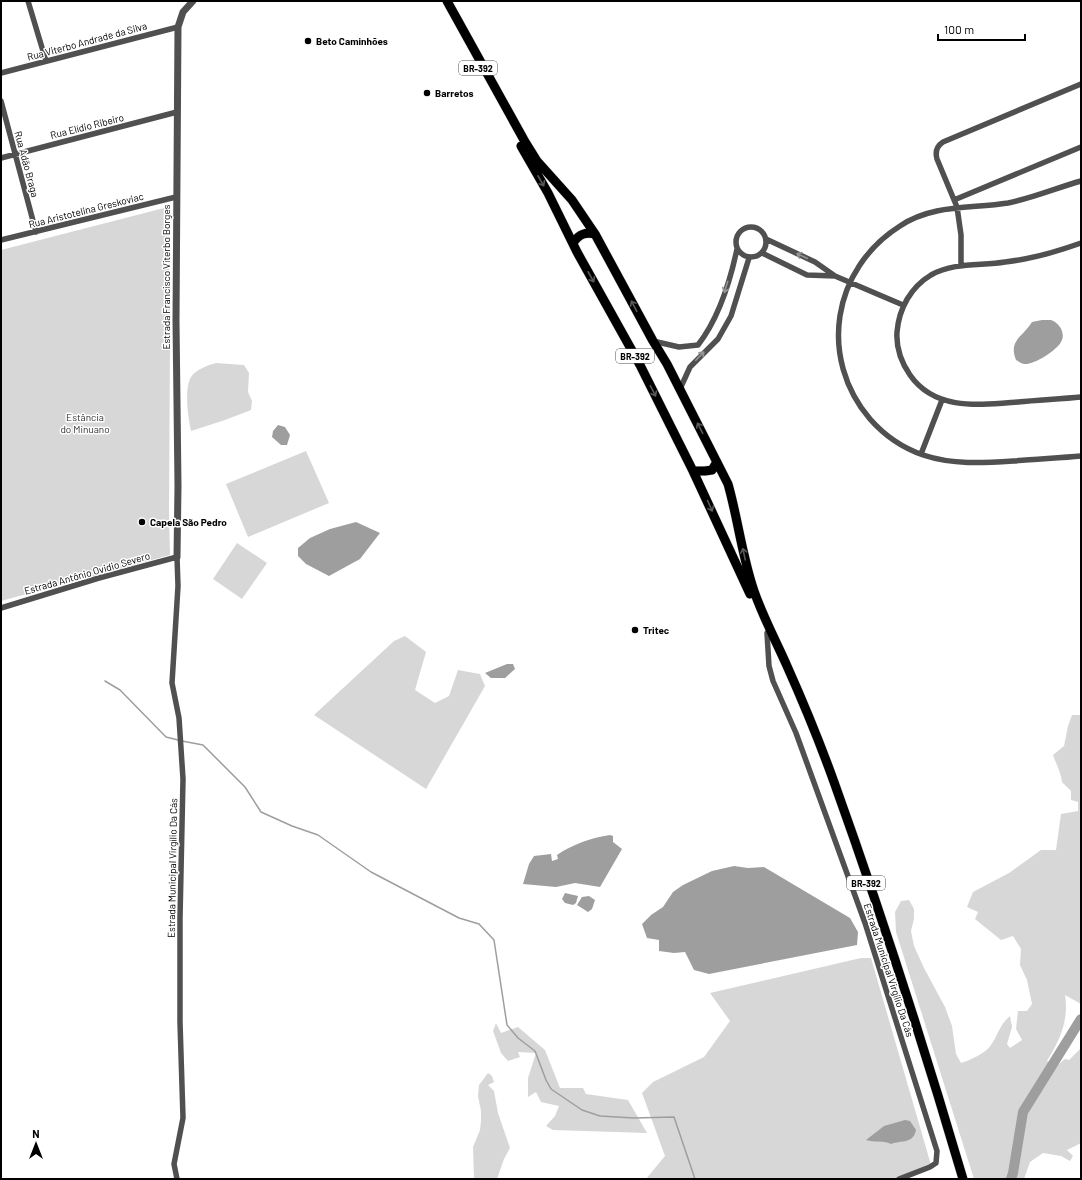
<svg xmlns="http://www.w3.org/2000/svg" width="1082" height="1180" font-family="Barlow,sans-serif">
	<style>
		.green { fill: #d7d7d7 }
		.water { fill: #9e9e9e }
		.lines { fill: none; stroke-linecap: round; stroke-linejoin: round }
		.stream { stroke: #9e9e9e; stroke-width: 1.5 }
		.river { stroke: #9e9e9e; stroke-width: 10 }
		.trunk-casing { stroke: #dbdbdb; stroke-width: 10 }
		.minor { stroke: #505050; stroke-width: 5.5 }
		.tertiary { stroke: #505050; stroke-width: 7 }
		.trunk { stroke: #000; stroke-width: 9 }
		.oneway { stroke: #595959 }
		.oneway2 { stroke: #969696 }
		.poi-dot { fill: #000; stroke: #fff; stroke-width: 1.5 }
		.labels { text-anchor: middle; dominant-baseline: central; stroke-width: 3; stroke-linejoin: round; paint-order: stroke }
		.shield { fill: #fff; stroke: #4c4c4c; stroke-width: 1 }
		.shield-label { font-size: 9px; font-weight: bold; fill: #000 }
		.street-label { font-size: 10px; fill: #000; stroke: #fff }
		.poi-label { font-size: 10px; font-weight: bold; fill: #000; stroke: #fff; text-anchor: start }
		.park-label { font-size: 10px; fill: #2e2e2e; stroke: #fff }
	</style>
	<rect width="100%" height="100%" fill="#fff"/>
	<!-- green -->
	<path class="green" d="M 168,207 L 170,314 L 165,326 L 170,334 L 169,516 L 170,555 L 1,601 L 1,250 Z
		M 216,363 L 244,365 L 249,373 L 248,392 L 252,401 L 251,410 L 225,420 L 191,431 C 188,417 184,389 191,377 C 195,370 208,365 216,363 Z
		M 306,451 L 329,503 L 248,537 L 226,484 Z
		M 237,543 L 267,563 L 242,599 L 213,579 Z
		M 405,636 L 426,652 L 415,690 L 435,703 L 449,696 L 458,670 L 480,674 L 485,686 L 426,789 L 314,715 L 394,641 Z
		M 1072,715 L 1081,715 L 1081,1004 L 1065,995 C 1069,1020 1060,1040 1047,1061 L 1058,1065 L 1065,1059 L 1069,1060 L 1081,1048 L 1080,1084 L 1081,1109 L 1080,1111 L 1081,1113 L 1081,1143 L 1067,1150 L 1073,1156 L 1070,1161 L 1061,1156 L 1043,1153 L 1030,1162 L 1024,1179 L 974,1179 L 896,932 L 895,912 L 901,901 L 909,900 L 914,909 L 914,919 L 911,931 L 914,946 L 924,968 L 945,1007 L 952,1026 L 956,1054 L 961,1063 C 970,1060 985,1054 991,1045 C 998,1035 1000,1024 1010,1016 L 1012,1027 L 1007,1044 L 1010,1048 L 1022,1040 L 1016,1029 L 1018,1011 L 1027,1011 L 1032,1004 L 1027,980 L 1020,965 L 1021,949 L 1013,936 L 1001,940 L 975,919 L 978,912 L 967,907 L 973,892 L 1009,873 L 1041,850 L 1056,850 L 1061,814 L 1078,811 L 1078,802 L 1071,800 L 1071,791 L 1062,782 C 1061,772 1056,764 1053,755 L 1064,746 L 1068,726 Z
		M 861,958 L 871,958 L 931,1165 L 893,1179 L 646,1179 L 665,1156 L 642,1093 L 653,1082 L 704,1057 L 730,1021 L 710,993 Z
		M 496,1023 L 501,1033 L 518,1027 L 545,1050 L 560,1088 L 583,1088 L 586,1094 L 628,1100 L 647,1133 L 553,1130 L 546,1126 L 555,1116 L 559,1106 L 541,1102 L 536,1092 L 528,1097 L 528,1078 L 536,1053 L 518,1052 L 520,1057 L 508,1061 L 501,1053 L 493,1031 Z
		M 488,1073 L 492,1076 L 494,1082 L 488,1085 L 494,1091 L 498,1113 L 510,1148 L 504,1159 L 497,1179 L 474,1179 L 473,1147 L 480,1130 L 481,1121 L 481,1111 L 478,1096 L 479,1085 Z"/>
	<!-- water -->
	<path class="water" d="M 1042,320 C 1045,320 1048,320 1051,320 C 1060,323 1066,334 1061,342 C 1056,351 1034,365 1024,364 C 1022,364 1018,361 1016,360 C 1008,340 1023,337 1032,322 Z
		M 278,425 L 285,427 L 290,435 L 287,445 L 281,445 L 272,437 L 273,431 Z
		M 356,522 L 380,533 L 360,559 L 329,576 L 306,564 L 298,556 L 298,548 L 310,538 L 330,529 Z
		M 507,664 L 513,664 L 515,669 L 505,678 L 491,678 L 485,673 Z
		M 610,835 L 613,836 L 613,842 L 622,849 L 600,887 L 575,883 L 556,887 L 523,884 L 529,864 L 534,856 L 551,854 L 552,861 L 558,859 L 557,855 C 573,844 591,838 610,835 Z
		M 734,866 L 748,868 L 764,867 L 850,918 L 858,932 L 857,945 L 709,974 L 694,970 L 685,952 L 674,953 L 659,951 L 659,940 L 647,938 L 642,924 L 651,915 L 663,907 L 673,892 L 683,885 L 712,871 Z
		M 565,893 L 578,896 L 576,903 L 573,905 L 565,903 L 562,899 Z
		M 589,896 L 595,900 L 592,909 L 588,912 L 577,905 L 582,897 Z
		M 905,1120 L 910,1121 L 916,1130 C 913,1144 902,1140 891,1144 C 883,1140 874,1143 866,1140 L 884,1126 Z"/>
	<g class="lines">
		<!-- stream -->
		<path class="stream" d="M 105,681 L 120,690 L 166,737 L 178,740
			M 182,741 L 203,745 L 245,787 L 261,812 L 292,826 L 318,835 L 371,872 L 459,918 L 479,924 L 494,940 L 507,1025 L 518,1038 L 535,1051 L 546,1080 L 551,1089 L 582,1110 L 600,1116 L 634,1118 L 674,1117 L 695,1179"/>
		<!-- river -->
		<path class="river" d="M 1011,1179 L 1013,1173 L 1023,1112 L 1081,1019"/>
		<defs>
			<path id="trunk" d="M 447,1 L 524,140 L 537,161 L 572,200 L 595,234 L 653,341 L 667,364 L 728,484 C 738,519 742,556 754,591 C 763,617 776,641 787,666 C 804,704 820,743 834,782 C 881,913 924,1046 963,1179
				M 521,146 L 548,193 L 577,252 L 640,365 L 693,471 L 750,594
				M 573,243 C 579,234 585,232 595,234
				M 693,471 L 705,471 L 712,470 L 717,462"/>
		</defs>
		<!-- trunk casing -->
		<use href="#trunk" class="trunk-casing"/>
		<!-- minor -->
		<path class="minor" d="M 28,1 L 46,61
			M 1,73 L 178,27
			M 1,101 L 36,232
			M 1,158 L 177,112
			M 1081,181 C 1056,188 1033,198 1008,203 C 971,209 933,204 900,226 C 832,269 818,358 870,419 C 884,435 903,448 923,455 C 953,465 983,463 1014,461 C 1036,459 1059,458 1081,456
			M 954,200 L 1081,147
			M736 242a15 15 0 1 1 30 0a15 15 0 1 1-30 0Z
			M 766,239 L 815,262 L 835,276 L 903,305
			M 1,240 L 176,197
			M 1081,243 C 1056,252 1031,259 1005,262 C 981,266 954,262 931,275 C 911,287 899,308 897,332 C 896,347 901,362 910,375 C 935,411 979,405 1018,402 C 1039,400 1060,399 1081,397
			M 762,253 L 807,275 L 835,276
			M 961,266 L 961,235 L 957,207 L 937,159 C 935,152 937,146 943,142 L 1081,84
			M 653,341 L 679,347 L 698,345 C 719,318 730,282 737,249
			M 680,389 L 690,367 L 718,339 L 731,316 L 749,258
			M 921,454 L 942,400
			M 1,608 L 99,578 L 177,557 L 178,586 L 172,683 L 179,718 L 183,779 L 180,918 L 180,1022 L 183,1118 L 174,1164 L 177,1179
			M 767,633 L 769,666 L 773,681 L 796,733 L 865,923 L 937,1151 L 936,1163 L 930,1167 L 899,1179"/>
		<!-- tertiary -->
		<path class="tertiary" d="M 177,557 L 178,486 L 176,321 L 178,27 L 183,12 L 193,1"/>
		<!-- trunk -->
		<use href="#trunk" class="trunk"/>
	</g>
	<!-- one-way arrows -->
	<defs><path id="oneway-shaft" d="M-6 0H5M1.5-3L5.5 0L1.5 3" fill="none" stroke-width="1.6" stroke-linecap="round" stroke-linejoin="round"/></defs>
	<g class="oneway">
		<use href="#oneway-shaft" transform="translate(541 181) rotate(60)"/>
		<use href="#oneway-shaft" transform="translate(591 277) rotate(61)"/>
		<use href="#oneway-shaft" transform="translate(634 306) rotate(-118)"/>
		<use href="#oneway-shaft" transform="translate(653 391) rotate(63)"/>
		<use href="#oneway-shaft" transform="translate(700 428) rotate(-117)"/>
		<use href="#oneway-shaft" transform="translate(710 506) rotate(66)"/>
		<use href="#oneway-shaft" transform="translate(744 554) rotate(-102)"/>
	</g>
	<g class="oneway2">
		<use href="#oneway-shaft" transform="translate(802 256) rotate(-155)"/>
		<use href="#oneway-shaft" transform="translate(726 287) rotate(107)"/>
		<use href="#oneway-shaft" transform="translate(700 356) rotate(-46)"/>
	</g>
	<!-- markers -->
	<g class="poi-dot">
		<circle cx="308" cy="41" r="4"/>
		<circle cx="427" cy="93" r="4"/>
		<circle cx="142" cy="522" r="4"/>
		<circle cx="635" cy="630" r="4"/>
	</g>
	<g class="labels">
		<!-- shield labels -->
		<g class="shield">
			<rect x="459" y="61" width="38" height="14" rx="3"/>
			<rect x="616" y="349" width="38" height="14" rx="3"/>
			<rect x="847" y="876" width="38" height="14" rx="3"/>
		</g>
		<g class="shield-label">
			<text x="478" y="68">BR-392</text>
			<text x="635" y="356">BR-392</text>
			<text x="866" y="883">BR-392</text>
		</g>
		<!-- street labels -->
		<g class="street-label">
			<text transform="translate(87 41) rotate(-15)">Rua Viterbo Andrade da Silva</text>
			<text transform="translate(87 126) rotate(-14)">Rua Elídio Ribeiro</text>
			<text transform="translate(27 164) rotate(75)">Rua Adão Braga</text>
			<text transform="translate(86 210) rotate(-14)">Rua Aristotelina Greskoviac</text>
			<text transform="translate(166 277) rotate(-90)">Estrada Francisco Viterbo Borges</text>
			<text transform="translate(87 573) rotate(-16)">Estrada Antônio Ovidio Severo</text>
			<text transform="translate(172 868) rotate(-89)">Estrada Municipal Virgílio Da Cás</text>
			<text transform="translate(889 970) rotate(72)">Estrada Municipal Virgílio Da Cás</text>
		</g>
		<!-- poi labels -->
		<g class="poi-label">
			<text x="316" y="41">Beto Caminhões</text>
			<text x="435" y="93">Barretos</text>
			<text x="150" y="522">Capela São Pedro</text>
			<text x="643" y="630">Tritec</text>
		</g>
		<!-- park labels -->
		<g class="park-label">
			<text x="85" y="417">Estância<tspan x="85" dy="12">do Minuano</tspan></text>
		</g>
	</g>
	<!-- border -->
	<rect width="1082" height="1180" fill="none" stroke="#000000" stroke-width="4"/>
	<!-- north arrow -->
	<g transform="translate(36 1144)" stroke="#ffffff" stroke-width="3" paint-order="stroke">
	<path d="M0-3L7 15L0 10L-7 15Z" fill="#000000"/>
	<text y="-6" font-size="11" font-weight="bold" text-anchor="middle" fill="#000000">N</text>
	</g>
	<!-- scale -->
	<path d="M938 34v6h87v-6" fill="none" stroke="#000000" stroke-width="2"/>
	<text x="944" y="34" font-size="12" fill="#000000" stroke="#ffffff" stroke-width="3" paint-order="stroke">100 m</text>
</svg>
